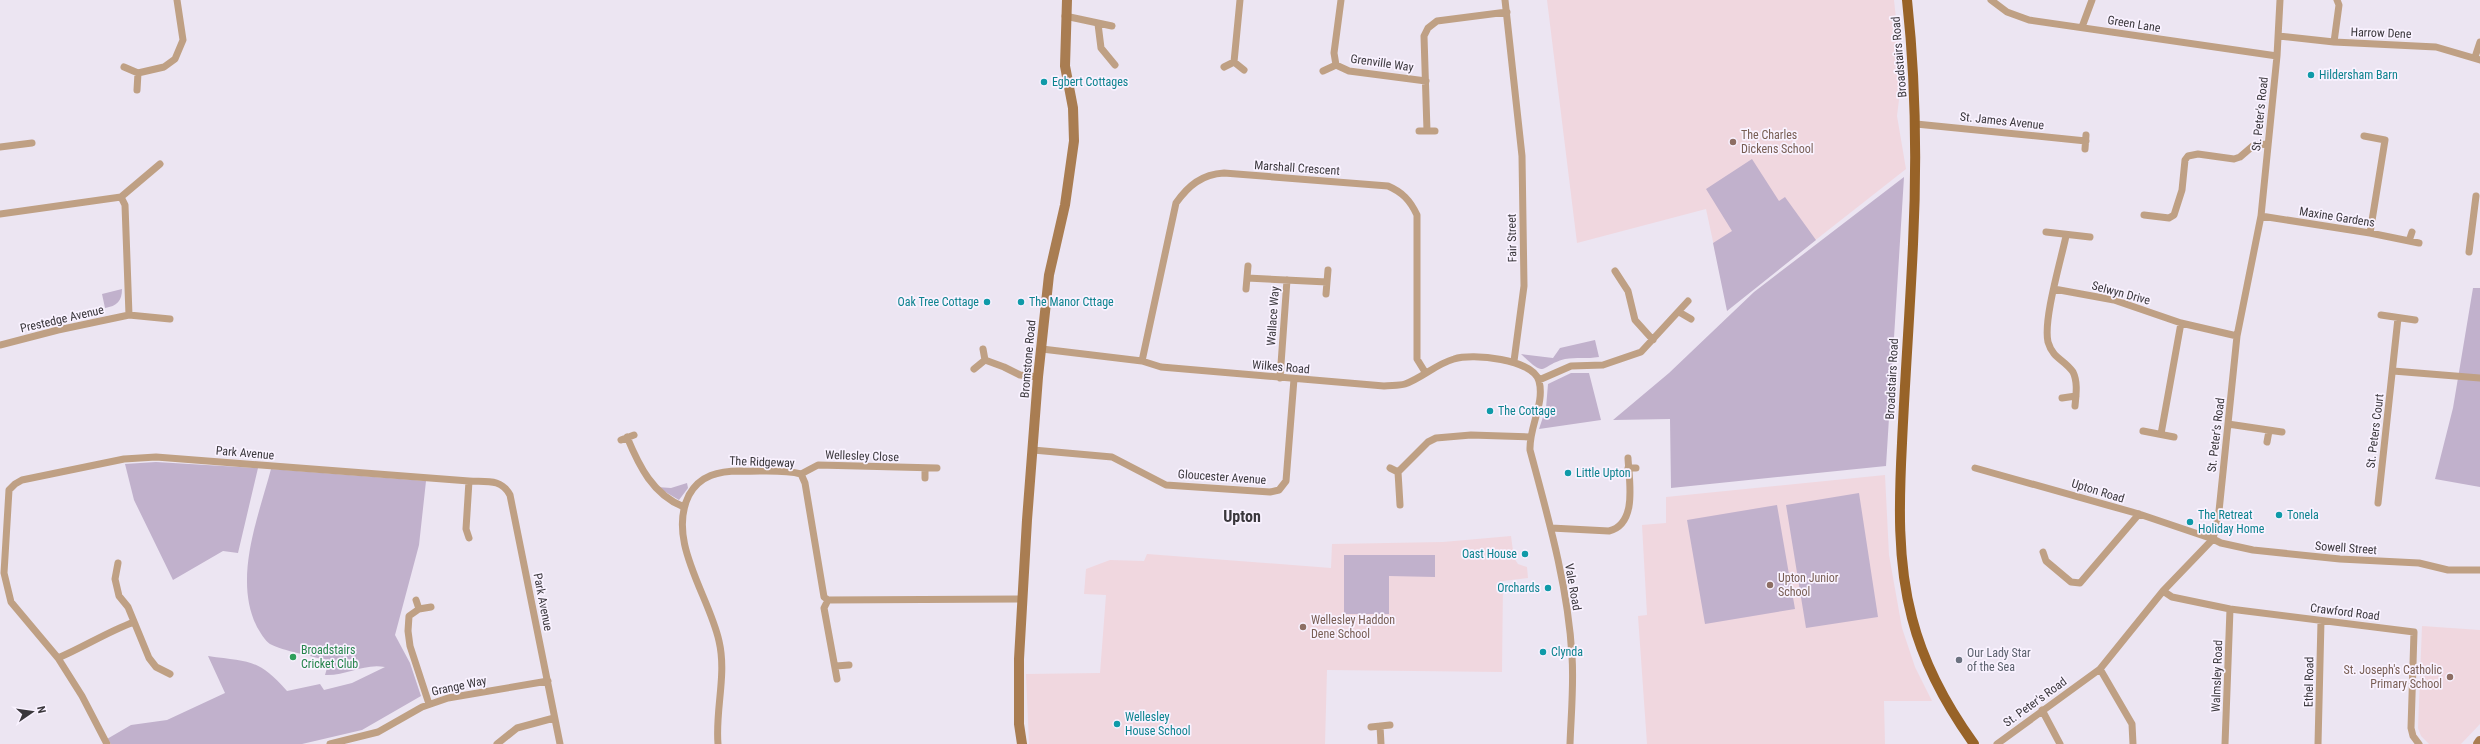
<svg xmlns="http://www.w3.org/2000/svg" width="2480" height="744" font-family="'Roboto Condensed',sans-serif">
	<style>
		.education { fill: #f0d7df }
		.green { fill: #c1b1cc }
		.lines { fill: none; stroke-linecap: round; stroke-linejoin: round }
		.street { stroke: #bfa084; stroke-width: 7 }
		.secondary { stroke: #a97d52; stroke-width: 10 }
		.primary { stroke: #986328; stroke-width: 10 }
		.culture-dot { fill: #0f9aa8; stroke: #f9f2ff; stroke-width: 1.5 }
		.education-dot { fill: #8d6e63; stroke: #f9f2ff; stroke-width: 1.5 }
		.leisure-dot { fill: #2e9e5b; stroke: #f9f2ff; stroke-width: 1.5 }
		.worship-dot { fill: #6b7280; stroke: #f9f2ff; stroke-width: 1.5 }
		.labels { text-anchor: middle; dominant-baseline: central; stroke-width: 3.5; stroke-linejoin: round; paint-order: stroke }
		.street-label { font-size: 12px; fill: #3a373c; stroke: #f9f2ff }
		.culture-label { font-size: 12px; fill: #0d838f; stroke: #f9f2ff; text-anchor: start }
		.education-label { font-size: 12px; fill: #785e54; stroke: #f9f2ff; text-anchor: start }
		.leisure-label { font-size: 12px; fill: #27864d; stroke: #f9f2ff; text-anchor: start }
		.worship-label { font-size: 12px; fill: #5b616d; stroke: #f9f2ff; text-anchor: start }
		.district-label { font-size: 16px; font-weight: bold; fill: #3a373c; stroke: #f9f2ff }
	</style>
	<rect width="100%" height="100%" fill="#ece5f2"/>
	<!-- education -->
	<path class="education" d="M 1547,0 L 1894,0 L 1902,75 L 1897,116 L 1906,169 L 1752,290 L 1720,274 L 1706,209 L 1577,243 Z
		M 1885,475 L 1889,555 L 1902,628 L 1915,667 L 1932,701 L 1884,701 L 1885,744 L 1647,744 L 1638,616 L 1647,615 L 1642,525 L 1666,523 L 1666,497 Z
		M 1511,536 L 1514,558 L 1518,564 L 1527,567 L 1528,578 L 1503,581 L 1502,672 L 1327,670 L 1325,744 L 1029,744 L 1026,674 L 1100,673 L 1106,595 L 1084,594 L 1086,569 L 1110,560 L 1144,561 L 1147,554 L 1331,568 L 1332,544 L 1443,542 Z
		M 2422,626 L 2480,630 L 2480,724 L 2461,744 L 2429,744 L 2421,736 L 2418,728 Z"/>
	<!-- green -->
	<path class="green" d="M 1752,159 L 1779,201 L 1785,197 L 1816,240 L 1727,311 L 1713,243 L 1732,231 L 1706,189 Z
		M 1904,177 L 1886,466 L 1671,488 L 1670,419 L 1613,420 L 1669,373 L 1754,292 Z
		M 2473,288 L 2480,288 L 2480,487 L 2435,479 L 2453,408 Z
		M 122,289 C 122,301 117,306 105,308 L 102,294 Z
		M 1595,340 L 1599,357 C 1587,359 1576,357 1565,359 C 1538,366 1548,380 1521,354 L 1553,358 L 1560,348 Z
		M 1571,373 L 1589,373 L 1601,420 L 1539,429 L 1546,408 L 1548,384 Z
		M 156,462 L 258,468 L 238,553 L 223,551 L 173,580 L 134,500 L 125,464 Z
		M 271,469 L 426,481 L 419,545 L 395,635 L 410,663 L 421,696 L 362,730 L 302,744 L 111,744 L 107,739 L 131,725 L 167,720 L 225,693 L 208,656 C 249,662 258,658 287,691 L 320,684 L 324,690 L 352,683 L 385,667 C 364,663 346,676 325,675 L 329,661 C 313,656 283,651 270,644 C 265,641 260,632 257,627 C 233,579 258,518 271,469 Z
		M 687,483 L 688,488 L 679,500 L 657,487 L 671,488 Z
		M 1859,493 L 1878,617 L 1806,628 L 1786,505 Z
		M 1777,505 L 1795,609 L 1705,624 L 1687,520 Z
		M 1344,555 L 1435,555 L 1435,577 L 1389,576 L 1389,614 L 1344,614 Z"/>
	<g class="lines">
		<!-- street -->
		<path class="street" d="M 1341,0 L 1334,53 L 1336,65 L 1349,71 L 1426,81
			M 1505,0 L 1522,156 L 1524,286 L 1514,361
			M 1991,0 L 2007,12 L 2029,20 L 2277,56
			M 1065,16 L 1112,26
			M 1098,24 L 1101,48 L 1115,65
			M 2082,27 L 2092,0
			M 2279,36 L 2334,42 L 2436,47 L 2480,60
			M 2334,42 L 2339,5 L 2337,0
			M 2475,57 L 2480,42
			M 1234,62 L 1240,0
			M 124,67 L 138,73 L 164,67 L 175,59 L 183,40 L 177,0
			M 1224,67 L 1234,62 L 1244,70
			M 1323,71 L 1336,65
			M 137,90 L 138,73
			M 1916,124 L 2086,141
			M 1419,131 L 1435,131
			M 1427,131 L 1424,36 L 1428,28 L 1437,21 L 1507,12
			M 2364,136 L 2385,140 L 2370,233
			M 0,147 L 32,143
			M 2085,149 L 2086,135
			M 121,197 L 160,164
			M 0,214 L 121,197 L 125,205 L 129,315 L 58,330 L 0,345
			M 2144,215 L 2169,218 L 2174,215 L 2182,190 L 2185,160 L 2188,156 L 2198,154 L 2234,159 L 2240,157 L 2254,145 L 2268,144
			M 2261,216 L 2370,233 L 2419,243
			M 2046,232 L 2090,237
			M 2066,236 C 2061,260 2043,320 2048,342 C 2053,359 2064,359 2073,372 C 2078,382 2076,395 2075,406
			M 2409,241 L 2412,232
			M 2469,252 L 2476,196
			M 1615,271 L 1628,291 L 1635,320 L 1653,340
			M 1247,278 L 1327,282
			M 1246,289 L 1248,266
			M 2054,289 L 2114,300 L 2181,323 L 2237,336
			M 1326,294 L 1328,270
			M 1679,312 L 1691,319
			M 129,315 L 170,319
			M 2381,315 L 2415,320
			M 1042,349 L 1142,361 L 1161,367 L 1384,386 C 1390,385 1399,386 1405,384 C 1422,378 1436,364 1454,359 C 1472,353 1533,359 1539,381 C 1545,403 1529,427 1530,450 C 1548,517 1568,586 1572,656 C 1574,685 1571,715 1570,744
			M 985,360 L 1004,367 L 1020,375 L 1038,377
			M 1142,361 L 1176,203 C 1188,186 1202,174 1224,173 L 1388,186 C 1402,192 1410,200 1417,215 L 1417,359 L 1425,372
			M 974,369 L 985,360 L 983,349
			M 2393,371 L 2480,378
			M 1280,378 L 1287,280
			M 1539,380 L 1571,366 L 1603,365 L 1641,352 L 1688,301
			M 2062,398 L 2076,396
			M 2228,424 L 2282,432
			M 2143,431 L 2174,437
			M 2161,434 L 2181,323
			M 627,437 C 639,466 653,495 684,507
			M 621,440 L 634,435
			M 2267,442 L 2269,431
			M 1033,450 L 1112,457 L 1166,485 L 1270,492 L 1279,490 L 1286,481 L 1294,379
			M 1390,468 L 1398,472
			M 1628,468 L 1636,468
			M 1975,468 L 2139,514 L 2213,539 L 2221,543 L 2253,550 L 2340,559 L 2419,563 L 2448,570 L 2480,570
			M 801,474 L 818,465 L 937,468
			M 925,478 L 925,468
			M 469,481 L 466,529 L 469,538
			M 2378,503 L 2398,318
			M 1400,505 L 1398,472 L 1428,442 L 1436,438 L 1471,435 L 1530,437
			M 1551,528 L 1609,531 C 1638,524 1629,480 1628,458
			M 2043,552 L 2046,561 L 2071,582 L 2080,583 L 2139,514
			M 118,563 L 115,579 L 119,596 L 128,607 L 149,658 L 156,667 L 170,674
			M 2163,591 L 2172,597 L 2230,609 L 2414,632 L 2411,728 L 2413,736 L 2419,744
			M 416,600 L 419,609
			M 828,600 L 824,608 L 837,679
			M 58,658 C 84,647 107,632 134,622
			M 836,666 L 849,665
			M 2100,669 L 2132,724 L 2133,744
			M 429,704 L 410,646 L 408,631 L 409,616 L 419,609 L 431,607
			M 2042,710 L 2060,744
			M 1380,726 L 1381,744
			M 1371,727 L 1390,725
			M 107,744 L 82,696 L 58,658 L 11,602 L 4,573 L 9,490 L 15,484 L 22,480 L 124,459 L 156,457 L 469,481 C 486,482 501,478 510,495 L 560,744
			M 330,744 L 378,732 L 422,707 L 448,698 L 548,681
			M 497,744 L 517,728 L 554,718
			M 718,744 C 715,710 727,675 719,641 C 709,595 666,541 689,495 C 700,475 719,471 740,471 C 759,472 782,469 801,474 L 805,483 L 824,597 L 828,600 L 1022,599
			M 1997,744 L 2100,669 L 2163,591 L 2213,539 L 2219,511 L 2237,336 L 2261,216 L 2277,56 L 2280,0
			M 2225,744 L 2230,609
			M 2318,744 L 2321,621"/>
		<!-- secondary -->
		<path class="secondary" d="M 1022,744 L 1019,724 L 1019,659 L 1027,520 L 1038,377 L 1049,275 L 1065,205 L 1074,141 L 1073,108 L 1065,66 L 1067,0
			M 2478,744 L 2480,741"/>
		<!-- primary -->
		<path class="primary" d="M 1907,0 C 1916,82 1917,162 1913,244 C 1910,311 1905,377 1902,443 C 1899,501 1897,561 1912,618 C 1924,665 1946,705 1974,744"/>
	</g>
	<!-- markers -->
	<g class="culture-dot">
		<circle cx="2311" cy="75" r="4"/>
		<circle cx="1044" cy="82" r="4"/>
		<circle cx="987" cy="302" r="4"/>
		<circle cx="1021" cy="302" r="4"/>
		<circle cx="1490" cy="411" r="4"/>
		<circle cx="1568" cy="473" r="4"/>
		<circle cx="2279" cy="515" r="4"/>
		<circle cx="2190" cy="522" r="4"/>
		<circle cx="1525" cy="554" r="4"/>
		<circle cx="1548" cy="588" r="4"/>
		<circle cx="1543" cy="652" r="4"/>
		<circle cx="1117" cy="724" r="4"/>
	</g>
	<g class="education-dot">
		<circle cx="1733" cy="142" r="4"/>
		<circle cx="1770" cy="585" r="4"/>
		<circle cx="1303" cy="627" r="4"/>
		<circle cx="2450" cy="677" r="4"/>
	</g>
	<circle class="leisure-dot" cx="293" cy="657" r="4"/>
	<circle class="worship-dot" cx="1959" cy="660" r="4"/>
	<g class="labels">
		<!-- street labels -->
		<g class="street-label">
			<text transform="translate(2134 24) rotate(9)">Green Lane</text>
			<text transform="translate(2381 33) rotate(2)">Harrow Dene</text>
			<text transform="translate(1899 57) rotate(-95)">Broadstairs Road</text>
			<text transform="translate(1382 63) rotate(8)">Grenville Way</text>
			<text transform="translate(2260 114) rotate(-84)">St. Peter's Road</text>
			<text transform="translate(2002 121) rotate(6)">St. James Avenue</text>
			<text transform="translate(1297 168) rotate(4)">Marshall Crescent</text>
			<text transform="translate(2337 217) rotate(9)">Maxine Gardens</text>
			<text transform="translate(1512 238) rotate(-91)">Fair Street</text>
			<text transform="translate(2121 293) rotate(15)">Selwyn Drive</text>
			<text transform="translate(1273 316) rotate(-86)">Wallace Way</text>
			<text transform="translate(62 319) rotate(-13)">Prestedge Avenue</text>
			<text transform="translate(1028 359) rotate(-85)">Bromstone Road</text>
			<text transform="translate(1281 367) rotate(5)">Wilkes Road</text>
			<text transform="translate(1892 379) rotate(-87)">Broadstairs Road</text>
			<text transform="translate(2375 431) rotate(-83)">St. Peters Court</text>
			<text transform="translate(2216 435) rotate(-83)">St. Peter's Road</text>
			<text transform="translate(245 453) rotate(5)">Park Avenue</text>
			<text transform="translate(862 456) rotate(2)">Wellesley Close</text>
			<text transform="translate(762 462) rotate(2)">The Ridgeway</text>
			<text transform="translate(1222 477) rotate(4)">Gloucester Avenue</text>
			<text transform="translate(2098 491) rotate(17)">Upton Road</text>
			<text transform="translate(2346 548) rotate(4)">Sowell Street</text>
			<text transform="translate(1573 587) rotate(80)">Vale Road</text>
			<text transform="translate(543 602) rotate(79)">Park Avenue</text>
			<text transform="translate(2345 612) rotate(7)">Crawford Road</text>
			<text transform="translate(2217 676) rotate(-88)">Walmsley Road</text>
			<text transform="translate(2309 682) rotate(-89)">Ethel Road</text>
			<text transform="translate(459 686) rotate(-12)">Grange Way</text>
			<text transform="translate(2035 702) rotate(-36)">St. Peter's Road</text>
		</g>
		<!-- culture labels -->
		<g class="culture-label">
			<text x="2319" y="75">Hildersham Barn</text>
			<text x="1052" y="82">Egbert Cottages</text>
			<text x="979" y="302" text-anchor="end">Oak Tree Cottage</text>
			<text x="1029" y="302">The Manor Cttage</text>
			<text x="1498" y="411">The Cottage</text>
			<text x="1576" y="473">Little Upton</text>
			<text x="2198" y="515">The Retreat<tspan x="2198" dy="14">Holiday Home</tspan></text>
			<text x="2287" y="515">Tonela</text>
			<text x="1517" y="554" text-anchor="end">Oast House</text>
			<text x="1540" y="588" text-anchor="end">Orchards</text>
			<text x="1551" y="652">Clynda</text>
			<text x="1125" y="717">Wellesley<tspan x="1125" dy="14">House School</tspan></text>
		</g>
		<!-- education labels -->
		<g class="education-label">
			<text x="1741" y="135">The Charles<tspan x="1741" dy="14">Dickens School</tspan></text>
			<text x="1778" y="578">Upton Junior<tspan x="1778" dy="14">School</tspan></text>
			<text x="1311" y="620">Wellesley Haddon<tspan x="1311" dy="14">Dene School</tspan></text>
			<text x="2442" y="670" text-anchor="end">St. Joseph's Catholic<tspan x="2442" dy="14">Primary School</tspan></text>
		</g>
		<!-- leisure labels -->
		<g class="leisure-label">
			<text x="301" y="650">Broadstairs<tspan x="301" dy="14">Cricket Club</tspan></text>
		</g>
		<!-- worship labels -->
		<g class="worship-label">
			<text x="1967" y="653">Our Lady Star<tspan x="1967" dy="14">of the Sea</tspan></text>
		</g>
		<!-- district labels -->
		<g class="district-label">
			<text x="1242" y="516">Upton</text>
		</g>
	</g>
	<!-- north arrow -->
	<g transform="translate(32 712) rotate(77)" stroke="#f9f2ff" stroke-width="3" paint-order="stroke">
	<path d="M0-3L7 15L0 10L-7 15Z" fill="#3a373c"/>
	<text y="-6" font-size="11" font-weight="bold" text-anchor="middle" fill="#3a373c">N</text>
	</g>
</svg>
